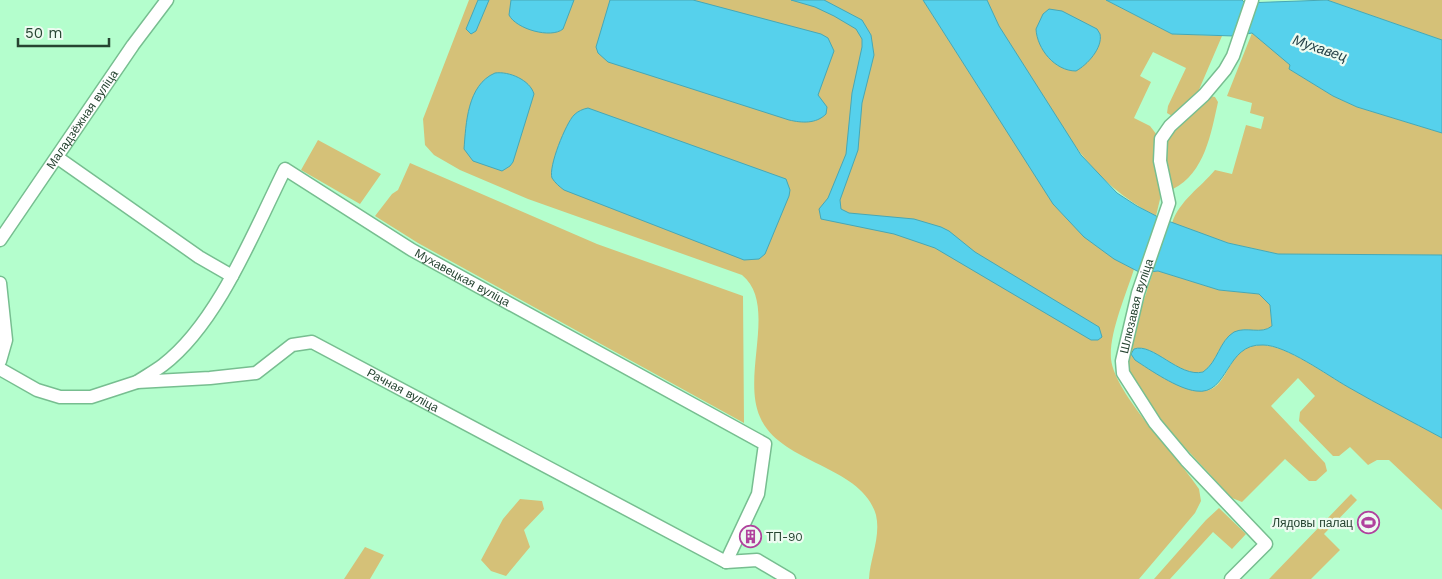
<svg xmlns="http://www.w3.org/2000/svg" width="1442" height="579" font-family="'Work Sans',sans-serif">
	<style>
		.green { fill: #d5c178 }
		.water { fill: #56d1ec; stroke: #48a7b4 }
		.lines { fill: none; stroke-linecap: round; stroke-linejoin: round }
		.minor-casing { stroke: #77be90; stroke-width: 15 }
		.minor { stroke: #fff; stroke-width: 12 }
		.labels { text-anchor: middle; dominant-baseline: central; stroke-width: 4.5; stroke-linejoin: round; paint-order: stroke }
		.street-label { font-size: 12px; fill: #264431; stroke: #edfbf1 }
		.poi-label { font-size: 12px; fill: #264431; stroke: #edfbf1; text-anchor: end }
		.water-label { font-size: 14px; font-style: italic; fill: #254047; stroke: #edfbf1 }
	</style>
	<rect width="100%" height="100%" fill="#b4fecd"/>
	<!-- green -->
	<path class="green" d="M 469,0 L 923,0 L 1054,204 C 1077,232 1102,253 1134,269 C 1126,295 1109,333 1111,359 C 1115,395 1178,456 1199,489 L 1201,501 L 1195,513 L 1139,579 L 869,579 C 870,558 881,537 876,515 C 862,465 780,464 760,417 C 741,375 778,304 742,275 L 528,199 L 460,170 L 434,155 L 425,145 L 423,119 Z
		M 987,0 L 1106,0 L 1172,34 L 1222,36 L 1198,92 L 1172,116 L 1167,113 L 1168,106 L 1186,68 L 1153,52 L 1140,76 L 1151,82 L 1134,118 L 1150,126 L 1157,135 L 1154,162 L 1161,195 L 1156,216 C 1090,182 1066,133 1028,73 C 1013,50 996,26 987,0 Z
		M 1327,0 L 1442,0 L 1442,40 Z
		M 1252,33 L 1291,65 L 1289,69 L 1333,96 L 1357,107 L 1442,133 L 1442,255 L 1278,254 L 1228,243 L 1172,223 C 1180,200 1200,188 1215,170 L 1232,174 L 1246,125 L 1261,129 L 1264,117 L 1250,113 L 1252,103 L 1227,96 Z
		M 1210,96 L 1215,97 L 1218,102 C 1211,133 1205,173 1173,189 L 1164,163 L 1166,138 Z
		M 318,140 L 381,174 L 360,204 L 301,170 Z
		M 410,163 L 597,244 L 743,296 L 744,423 L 418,243 L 375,216 L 392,194 L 398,190 Z
		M 1158,271 L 1219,290 L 1259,294 L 1270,305 L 1272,326 C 1261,335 1247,326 1235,332 C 1219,340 1218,362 1203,372 C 1179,378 1153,342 1134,349 L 1131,354 L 1135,360 C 1150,370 1185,393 1204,391 C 1231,389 1226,343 1263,345 C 1287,346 1327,375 1348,387 C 1379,405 1411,421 1442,438 L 1442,510 L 1389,460 L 1377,460 L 1368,465 L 1350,447 L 1339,456 L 1333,456 L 1299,421 L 1300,412 L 1315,396 L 1298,378 L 1271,406 L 1325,463 L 1327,471 L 1316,481 L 1309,481 L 1285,459 L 1242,502 L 1232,498 L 1163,424 L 1129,373 L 1128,349 L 1153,272 Z
		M 1351,494 L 1357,500 L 1324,534 L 1340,550 L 1311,579 L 1269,579 Z
		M 520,499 L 542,501 L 544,509 L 524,530 L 530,547 L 506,576 L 491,571 L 481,560 L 503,519 Z
		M 1219,508 L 1246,534 L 1232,549 L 1213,532 L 1170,579 L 1154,579 L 1206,520 Z
		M 365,547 L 384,555 L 370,579 L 344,579 Z"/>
	<!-- water -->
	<path class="water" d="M 478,0 L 489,0 L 476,31 L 471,34 L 466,29 Z
		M 511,0 L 574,0 L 563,29 C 551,39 516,29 509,15 Z
		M 610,0 L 693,0 L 821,34 L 828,38 L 834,51 L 818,95 L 827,107 L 826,114 C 816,124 802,123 789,120 L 608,62 L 598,53 L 596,47 Z
		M 791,0 L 824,0 L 862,20 L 871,35 L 874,55 L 862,103 L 858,150 L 840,200 L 841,209 L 849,213 L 914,219 L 941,227 L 949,231 L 975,252 L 1099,327 L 1102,337 L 1098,340 L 1091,340 L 935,248 L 894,234 L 821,219 L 819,209 L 828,198 L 846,154 L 852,93 L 862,47 L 862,39 L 856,29 L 834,16 L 815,7 Z
		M 923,0 L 987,0 L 999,26 L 1081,155 L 1117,193 L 1137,206 L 1160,218 L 1228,243 L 1278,254 L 1442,255 L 1442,438 C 1411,421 1379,405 1348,387 C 1327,375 1286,345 1263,345 C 1225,343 1229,396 1196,391 C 1178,389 1150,370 1135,360 L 1131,354 L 1134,349 C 1153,342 1179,378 1203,372 C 1218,362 1219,341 1234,332 C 1247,326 1261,335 1272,326 L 1270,305 L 1259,294 L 1219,290 L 1158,271 L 1141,273 L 1114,259 L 1084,237 L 1053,204 Z
		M 1106,0 L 1242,0 L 1245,3 L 1327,0 L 1442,40 L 1442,133 L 1357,107 L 1333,96 L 1289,69 L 1290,65 L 1252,33 L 1234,36 L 1172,34 Z
		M 1049,9 L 1062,11 L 1097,29 L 1100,34 C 1103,48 1087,65 1076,71 C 1055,71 1037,49 1036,29 L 1043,14 Z
		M 495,73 C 509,71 530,80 534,94 L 513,162 L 510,166 L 502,171 L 473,161 L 464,149 C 466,124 467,85 495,73 Z
		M 588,108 L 786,179 L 790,190 L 789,196 L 765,254 L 759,259 L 744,260 L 564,190 C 560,187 555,183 552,178 C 548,167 566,123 574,115 C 578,111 583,109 588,108 Z"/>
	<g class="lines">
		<defs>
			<g id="minor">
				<path d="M 58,158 L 199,257 L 232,276"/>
				<path id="s1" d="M 0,240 L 133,45 L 167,0"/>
				<path d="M 0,283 L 6,340 L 0,361"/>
				<path id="s2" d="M 0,369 L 37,390 L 60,397 L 91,397 L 137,382 L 210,378 L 256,373 L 292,345 L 312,342 L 726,562 L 757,560 L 789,579"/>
				<path id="s3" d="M 137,382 C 146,376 155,371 163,365 C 218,323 254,231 285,169 L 412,250 L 765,444 L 758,494 L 726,562"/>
				<path id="s4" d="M 1231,579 L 1266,544 L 1186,460 L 1155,423 L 1123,373 L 1122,361 L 1138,293 L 1169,203 L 1160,161 L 1161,139 L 1170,126 L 1204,95 L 1225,70 L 1233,56 L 1252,0"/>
			</g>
		</defs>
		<!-- minor casing -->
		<use href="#minor" class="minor-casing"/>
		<!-- minor -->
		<use href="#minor" class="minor"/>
	</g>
	<!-- icons -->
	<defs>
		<symbol id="stadium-ring" viewBox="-11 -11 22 22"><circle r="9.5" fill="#edfbf1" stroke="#b0419d" stroke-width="1.5"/><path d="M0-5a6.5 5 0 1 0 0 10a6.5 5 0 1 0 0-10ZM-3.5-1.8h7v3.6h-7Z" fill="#b0419d"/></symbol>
		<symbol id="building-ring" viewBox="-11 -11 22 22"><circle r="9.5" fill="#edfbf1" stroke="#b0419d" stroke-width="1.5"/><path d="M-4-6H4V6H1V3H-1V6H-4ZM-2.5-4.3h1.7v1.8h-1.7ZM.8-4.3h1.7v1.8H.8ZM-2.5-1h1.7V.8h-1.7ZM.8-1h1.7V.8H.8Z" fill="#b0419d"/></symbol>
	</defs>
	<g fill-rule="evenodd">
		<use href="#stadium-ring" x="1356" y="510" width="25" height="25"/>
		<use href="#building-ring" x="738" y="524" width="25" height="25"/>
	</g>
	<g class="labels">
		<!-- street labels -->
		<g class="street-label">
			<text stroke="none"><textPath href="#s1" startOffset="146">Маладзёжная вуліца</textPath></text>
			<text stroke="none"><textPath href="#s3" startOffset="472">Мухавецкая вуліца</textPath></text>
			<text stroke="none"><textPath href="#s4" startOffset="342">Шлюзавая вуліца</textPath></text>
			<text stroke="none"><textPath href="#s2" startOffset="434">Рачная вуліца</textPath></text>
		</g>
		<!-- poi labels -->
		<g class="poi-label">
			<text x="1353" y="523">Лядовы палац</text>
			<text x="766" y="537" text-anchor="start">ТП-90</text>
		</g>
		<!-- water labels -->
		<g class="water-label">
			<text transform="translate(1320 48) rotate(19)">Мухавец</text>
		</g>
	</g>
	<!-- scale -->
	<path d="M18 38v8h91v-8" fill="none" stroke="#264431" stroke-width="2.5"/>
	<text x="25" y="38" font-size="15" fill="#264431" stroke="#edfbf1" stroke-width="4" paint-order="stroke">50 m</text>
</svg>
